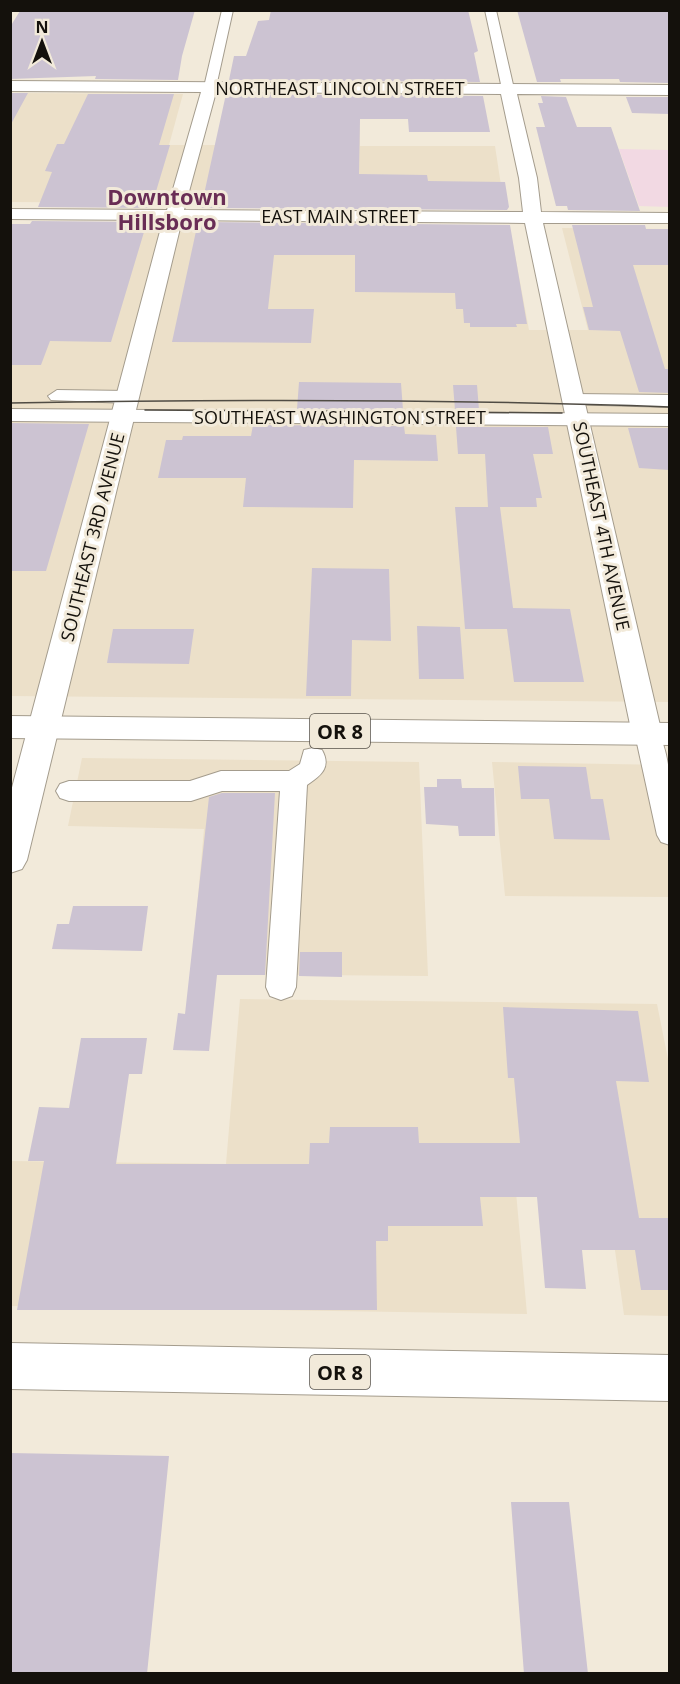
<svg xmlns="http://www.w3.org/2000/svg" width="680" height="1684" font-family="'Open Sans',sans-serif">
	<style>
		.built { fill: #ece0c9 }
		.medical { fill: #f2d9e3 }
		.building { fill: #ccc3d2 }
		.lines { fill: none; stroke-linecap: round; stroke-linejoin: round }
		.street-casing { stroke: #a49c8d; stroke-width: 2 }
		.secondary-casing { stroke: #a49c8d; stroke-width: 2 }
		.highway-casing { stroke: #a49c8d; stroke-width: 2 }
		.street { fill: #fff; fill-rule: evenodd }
		.secondary { fill: #fff; fill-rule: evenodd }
		.highway { fill: #fff; fill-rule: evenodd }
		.tram { stroke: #504c44; stroke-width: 1.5 }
		.labels { text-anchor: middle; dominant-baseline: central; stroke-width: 6; stroke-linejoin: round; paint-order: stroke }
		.far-street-label { font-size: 18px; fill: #14110c; stroke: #f2eada }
		.shield { fill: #f2eada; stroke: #57524a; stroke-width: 1.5 }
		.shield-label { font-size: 20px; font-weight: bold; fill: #14110c }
		.far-district-label { font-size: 22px; font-weight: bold; fill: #692d55; stroke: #f2eada }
	</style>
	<rect width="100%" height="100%" fill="#f2eada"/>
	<!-- built -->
	<path class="built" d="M 11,93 L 183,94 L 169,145 L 215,145 L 360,95 L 360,146 L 495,146 L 504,205 L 11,202 Z
		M 11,225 L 510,228 L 529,330 L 588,330 L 562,228 L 669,229 L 669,702 L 11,696 Z
		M 82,758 L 419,762 L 428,976 L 191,974 L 204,829 L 68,826 Z
		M 492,762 L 669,765 L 669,897 L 505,896 Z
		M 240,999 L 657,1004 L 670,1069 L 669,1316 L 624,1315 L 607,1193 L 516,1192 L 527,1314 L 11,1306 L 11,1161 L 226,1164 Z"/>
	<!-- medical -->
	<path class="medical" d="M 619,149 L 669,150 L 669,207 L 639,206 Z"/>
	<!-- building -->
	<path class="building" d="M 195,10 L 182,56 L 178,80 L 95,79 L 96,76 L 10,79 L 10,27 L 20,11 Z
		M 271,10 L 468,10 L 478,51 L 474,53 L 480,82 L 229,80 L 234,56 L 246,56 L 258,21 L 269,20 Z
		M 517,10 L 669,10 L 669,83 L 620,82 L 619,79 L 560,79 L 561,82 L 537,82 Z
		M 10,93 L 28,93 L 10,126 Z
		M 88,94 L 174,94 L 159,145 L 170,145 L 151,208 L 38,207 L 52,172 L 45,171 L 57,144 L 64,144 Z
		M 226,94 L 483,96 L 490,132 L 409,132 L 408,119 L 360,119 L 359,174 L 427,175 L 428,181 L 505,182 L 509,207 L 507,210 L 201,208 Z
		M 541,96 L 566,97 L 577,127 L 611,127 L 640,211 L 568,210 L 567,206 L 556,206 L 536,127 L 545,127 L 538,103 L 543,103 Z
		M 626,97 L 669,97 L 669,114 L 632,113 Z
		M 32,221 L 147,222 L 111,342 L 50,341 L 41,365 L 10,365 L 10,224 L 30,224 Z
		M 198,222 L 510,225 L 527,324 L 516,324 L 517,327 L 470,327 L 470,323 L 464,323 L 463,309 L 456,309 L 455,293 L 355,292 L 355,255 L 274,255 L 268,309 L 314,309 L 311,343 L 172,342 Z
		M 572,225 L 645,225 L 646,229 L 669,229 L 669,265 L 633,265 L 665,369 L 669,369 L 669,393 L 639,392 L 620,331 L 589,330 L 583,307 L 593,307 Z
		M 299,382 L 401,383 L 403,410 L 297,409 Z
		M 453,385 L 477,385 L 479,410 L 455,410 Z
		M 10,423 L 89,424 L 46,571 L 10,571 Z
		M 253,425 L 404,426 L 405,434 L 436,435 L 438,461 L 354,460 L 353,508 L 243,507 L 246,478 L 158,478 L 166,440 L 182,440 L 183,436 L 251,436 Z
		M 456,427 L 548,427 L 553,454 L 533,454 L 542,498 L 536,498 L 537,507 L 500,507 L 513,608 L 570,609 L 584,682 L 514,682 L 507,629 L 465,629 L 455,507 L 488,507 L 485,454 L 458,454 Z
		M 628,428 L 669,428 L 669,470 L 639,468 Z
		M 312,568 L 389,569 L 391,641 L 352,640 L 351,696 L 306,696 Z
		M 417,626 L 460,627 L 464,679 L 419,679 Z
		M 113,629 L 194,629 L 189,664 L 107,663 Z
		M 518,766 L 586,767 L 591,799 L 603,799 L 610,840 L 554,839 L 549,799 L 521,799 Z
		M 437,779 L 461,779 L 462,788 L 494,788 L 495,836 L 459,836 L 458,826 L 426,824 L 424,787 L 437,787 Z
		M 222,793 L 275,793 L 265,975 L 217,975 L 209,1051 L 173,1050 L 178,1013 L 185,1014 L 209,797 Z
		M 73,906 L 148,906 L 142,951 L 52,949 L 57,924 L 69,924 Z
		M 300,952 L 342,952 L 342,977 L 299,976 Z
		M 503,1007 L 638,1011 L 649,1082 L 616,1081 L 639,1218 L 669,1218 L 669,1290 L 641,1290 L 635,1250 L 582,1250 L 586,1289 L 545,1288 L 537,1197 L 480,1197 L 483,1226 L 388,1226 L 388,1241 L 376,1241 L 377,1310 L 17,1310 L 44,1161 L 28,1161 L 39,1107 L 69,1108 L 81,1038 L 147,1038 L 142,1074 L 129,1074 L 116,1164 L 309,1164 L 310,1143 L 329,1143 L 330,1127 L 418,1127 L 419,1143 L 520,1143 L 514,1078 L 508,1078 Z
		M 10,1453 L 169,1456 L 147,1674 L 10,1674 Z
		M 511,1502 L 569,1502 L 588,1674 L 524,1674 Z"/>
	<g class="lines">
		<defs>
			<path id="street" d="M 222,10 L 233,10 L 216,87 L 210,91 L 204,87 Z
				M 485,10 L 496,10 L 514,89 L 512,92 L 504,92 L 502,89 Z
				M 57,390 L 128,391 L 137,397 L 128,403 L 51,400 L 48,396 Z
				M 574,394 L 670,395 L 670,407 L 567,404 L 565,400 Z
				M 10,409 L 670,414 L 670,426 L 10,421 Z
				M 647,725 L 656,728 C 675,761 670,808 670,845 L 661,842 L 657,835 L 635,734 L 638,728 Z
				M 313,748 L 322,750 C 332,768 320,776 307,785 L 296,987 L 292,996 L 281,1000 L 270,996 L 266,987 L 280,791 L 222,791 L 191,801 L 69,801 L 60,798 L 56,791 L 60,784 L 69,781 L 190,781 L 221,771 L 289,771 L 300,764 L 304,750 Z"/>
			<path id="secondary" d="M 10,81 L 670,85 L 670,95 L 517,94 L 537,178 L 541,212 L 670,213 L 670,223 L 543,223 L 662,734 L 658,742 L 647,745 L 636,742 L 632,734 L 525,223 L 182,220 L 27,860 L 22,869 L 10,873 L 10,795 L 163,220 L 10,219 L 10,209 L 167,210 L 201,92 L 10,91 ZM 216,92 L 501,94 L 519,178 L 523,212 L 184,210 Z"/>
			<path id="highway" d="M 10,716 L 670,723 L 670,745 L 10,738 Z
				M 10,1343 L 670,1355 L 670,1401 L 10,1389 Z"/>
		</defs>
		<!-- street casing -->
		<use href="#street" class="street-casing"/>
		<!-- secondary casing -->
		<use href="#secondary" class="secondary-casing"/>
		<!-- highway casing -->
		<use href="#highway" class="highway-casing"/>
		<!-- street -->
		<use href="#street" class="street"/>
		<!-- secondary -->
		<use href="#secondary" class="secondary"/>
		<!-- highway -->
		<use href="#highway" class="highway"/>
		<!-- tram -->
		<path class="tram" d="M 10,403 C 230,399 450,399 670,407
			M 145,410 L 562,413"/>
	</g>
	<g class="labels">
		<!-- far-street labels -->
		<g class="far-street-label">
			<text x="340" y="88">NORTHEAST LINCOLN STREET</text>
			<text x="340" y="216">EAST MAIN STREET</text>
			<text x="340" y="417">SOUTHEAST WASHINGTON STREET</text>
			<text transform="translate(602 526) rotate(78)">SOUTHEAST 4TH AVENUE</text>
			<text transform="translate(92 537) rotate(-76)">SOUTHEAST 3RD AVENUE</text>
		</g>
		<!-- shield labels -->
		<g class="shield">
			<rect x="310" y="714" width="60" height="34" rx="4.5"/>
			<rect x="310" y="1355" width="60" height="34" rx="4.5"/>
		</g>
		<g class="shield-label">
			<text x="340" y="731">OR 8</text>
			<text x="340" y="1372">OR 8</text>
		</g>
		<!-- far-district labels -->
		<g class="far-district-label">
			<text x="167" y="196">Downtown<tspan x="167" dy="25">Hillsboro</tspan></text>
		</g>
	</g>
	<!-- border -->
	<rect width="680" height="1684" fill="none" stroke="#14110c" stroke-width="24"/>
	<!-- north arrow -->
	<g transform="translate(42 42)" stroke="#f2eada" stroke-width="4.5" paint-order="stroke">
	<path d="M0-4.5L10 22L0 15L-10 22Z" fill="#14110c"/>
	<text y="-9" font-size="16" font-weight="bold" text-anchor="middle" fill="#14110c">N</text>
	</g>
</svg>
